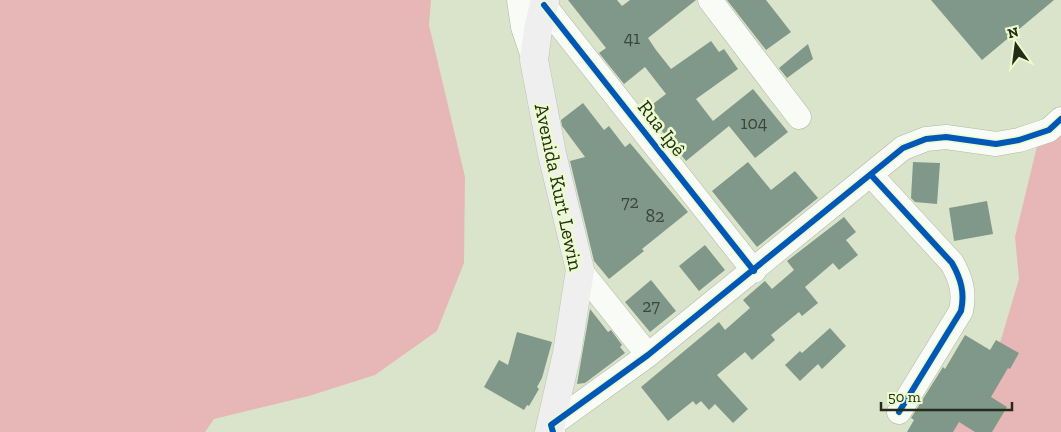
<svg xmlns="http://www.w3.org/2000/svg" width="1061" height="432" font-family="'Zilla Slab',serif">
	<style>
		.forest { fill: #e7b7b8 }
		.building { fill: #7f988a }
		.lines { fill: none; stroke-linecap: round; stroke-linejoin: round }
		.minor-casing { stroke: #b0b7a3; stroke-width: 25 }
		.major-casing { stroke: #bec3b5; stroke-width: 29 }
		.minor { stroke: #f9fbf7; stroke-width: 24 }
		.major { stroke: #efefef; stroke-width: 28 }
		.cycleway-casing { stroke: #eafccc; stroke-width: 9 }
		.cycleway { stroke: #0057b8; stroke-width: 6 }
		.labels { text-anchor: middle; dominant-baseline: central; stroke-width: 5; stroke-linejoin: round; paint-order: stroke }
		.number-label { font-size: 18px; fill: #3b4634 }
		.street-label { font-size: 20px; fill: #242b18; stroke: #eafccc }
	</style>
	<rect width="100%" height="100%" fill="#dae4ca"/>
	<!-- forest -->
	<path class="forest" d="M 0,0 L 431,0 L 429,25 L 465,177 L 464,263 L 437,331 L 375,375 L 309,396 L 214,419 L 205,432 L 0,432 Z
		M 1061,106 L 1061,432 L 951,432 L 997,353 L 1019,279 L 1015,237 L 1040,134 Z"/>
	<!-- building -->
	<path class="building" d="M 568,0 L 617,0 L 622,6 L 630,0 L 696,0 L 648,38 L 656,50 L 671,69 L 711,41 L 719,52 L 724,49 L 738,69 L 696,99 L 713,121 L 753,89 L 788,132 L 755,158 L 729,126 L 686,161 L 645,110 L 666,94 L 645,67 L 624,84 L 599,53 L 606,48 Z
		M 727,0 L 766,0 L 791,32 L 766,50 Z
		M 931,0 L 1054,0 L 982,60 Z
		M 808,44 L 813,59 L 787,78 L 779,68 Z
		M 583,103 L 604,130 L 609,126 L 625,147 L 630,143 L 688,212 L 642,249 L 644,251 L 609,279 L 594,261 L 570,161 L 585,157 L 562,126 L 561,120 Z
		M 748,162 L 771,190 L 795,171 L 818,198 L 757,247 L 712,191 Z
		M 913,162 L 940,163 L 937,204 L 915,202 L 911,198 Z
		M 987,201 L 993,234 L 954,241 L 949,208 Z
		M 844,217 L 856,232 L 846,240 L 858,255 L 839,270 L 833,263 L 805,287 L 818,303 L 802,316 L 799,312 L 771,335 L 775,340 L 752,360 L 745,352 L 717,375 L 748,409 L 733,423 L 715,404 L 709,410 L 701,401 L 696,405 L 693,401 L 668,421 L 641,387 L 719,322 L 725,330 L 750,308 L 743,300 L 765,281 L 772,289 L 794,270 L 787,261 Z
		M 705,245 L 725,270 L 699,291 L 679,266 Z
		M 651,280 L 676,311 L 650,332 L 625,302 Z
		M 590,309 L 608,332 L 611,330 L 622,345 L 620,347 L 625,353 L 585,383 L 577,384 Z
		M 830,328 L 846,346 L 822,369 L 818,364 L 800,381 L 785,365 L 800,351 L 802,353 Z
		M 517,332 L 552,342 L 542,378 L 537,387 L 539,389 L 529,406 L 527,405 L 524,410 L 484,387 L 499,360 L 508,365 Z
		M 965,335 L 990,350 L 996,340 L 1019,353 L 1010,369 L 1008,368 L 991,397 L 1007,407 L 992,432 L 975,432 L 959,422 L 953,432 L 907,432 L 914,420 L 911,418 L 943,367 L 945,369 Z"/>
	<g class="lines">
		<defs>
			<path id="minor" d="M 519,0 L 523,27 L 534,60
				M 710,0 L 799,117
				M 544,5 L 754,271
				M 871,175 L 952,263 C 961,279 965,293 961,311 L 899,412
				M 580,270 L 648,355
				M 553,432 L 551,425 L 648,355 L 903,148 L 926,139 L 946,137 L 996,144 L 1019,140 L 1049,130 L 1061,119"/>
			<path id="major" d="M 545,0 L 538,30 L 534,60 L 552,154 L 580,270 L 567,353 L 549,432"/>
		</defs>
		<!-- minor casing -->
		<use href="#minor" class="minor-casing"/>
		<!-- major casing -->
		<use href="#major" class="major-casing"/>
		<!-- minor -->
		<use href="#minor" class="minor"/>
		<!-- major -->
		<use href="#major" class="major"/>
		<defs>
			<path id="cycleway" d="M 544,5 L 754,271
				M 871,175 L 952,263 C 961,279 965,293 961,311 L 899,412
				M 553,432 L 551,425 L 648,355 L 903,148 L 926,139 L 946,137 L 996,144 L 1019,140 L 1049,130 L 1061,119"/>
		</defs>
		<!-- cycleway casing -->
		<use href="#cycleway" class="cycleway-casing"/>
		<!-- cycleway -->
		<use href="#cycleway" class="cycleway"/>
	</g>
	<g class="labels">
		<!-- number labels -->
		<g class="number-label">
			<text x="632" y="38">41</text>
			<text x="754" y="123">104</text>
			<text x="630" y="202">72</text>
			<text x="655" y="216">82</text>
			<text x="651" y="306">27</text>
		</g>
		<!-- street labels -->
		<g class="street-label">
			<text transform="translate(662 128) rotate(52)">Rua Ipê</text>
			<text transform="translate(559 187) rotate(78)">Avenida Kurt Lewin</text>
		</g>
	</g>
	<!-- north arrow -->
	<g transform="translate(1016 45) rotate(346)" stroke="#eafccc" stroke-width="4" paint-order="stroke">
	<path d="M0-4L9 19L0 12L-9 19Z" fill="#242b18"/>
	<text y="-8" font-size="14" font-weight="bold" text-anchor="middle" fill="#242b18">N</text>
	</g>
	<!-- scale -->
	<path d="M881 402v8h131v-8" fill="none" stroke="#242b18" stroke-width="2.5"/>
	<text x="888" y="402" font-size="15" fill="#242b18" stroke="#eafccc" stroke-width="4" paint-order="stroke">50 m</text>
</svg>
